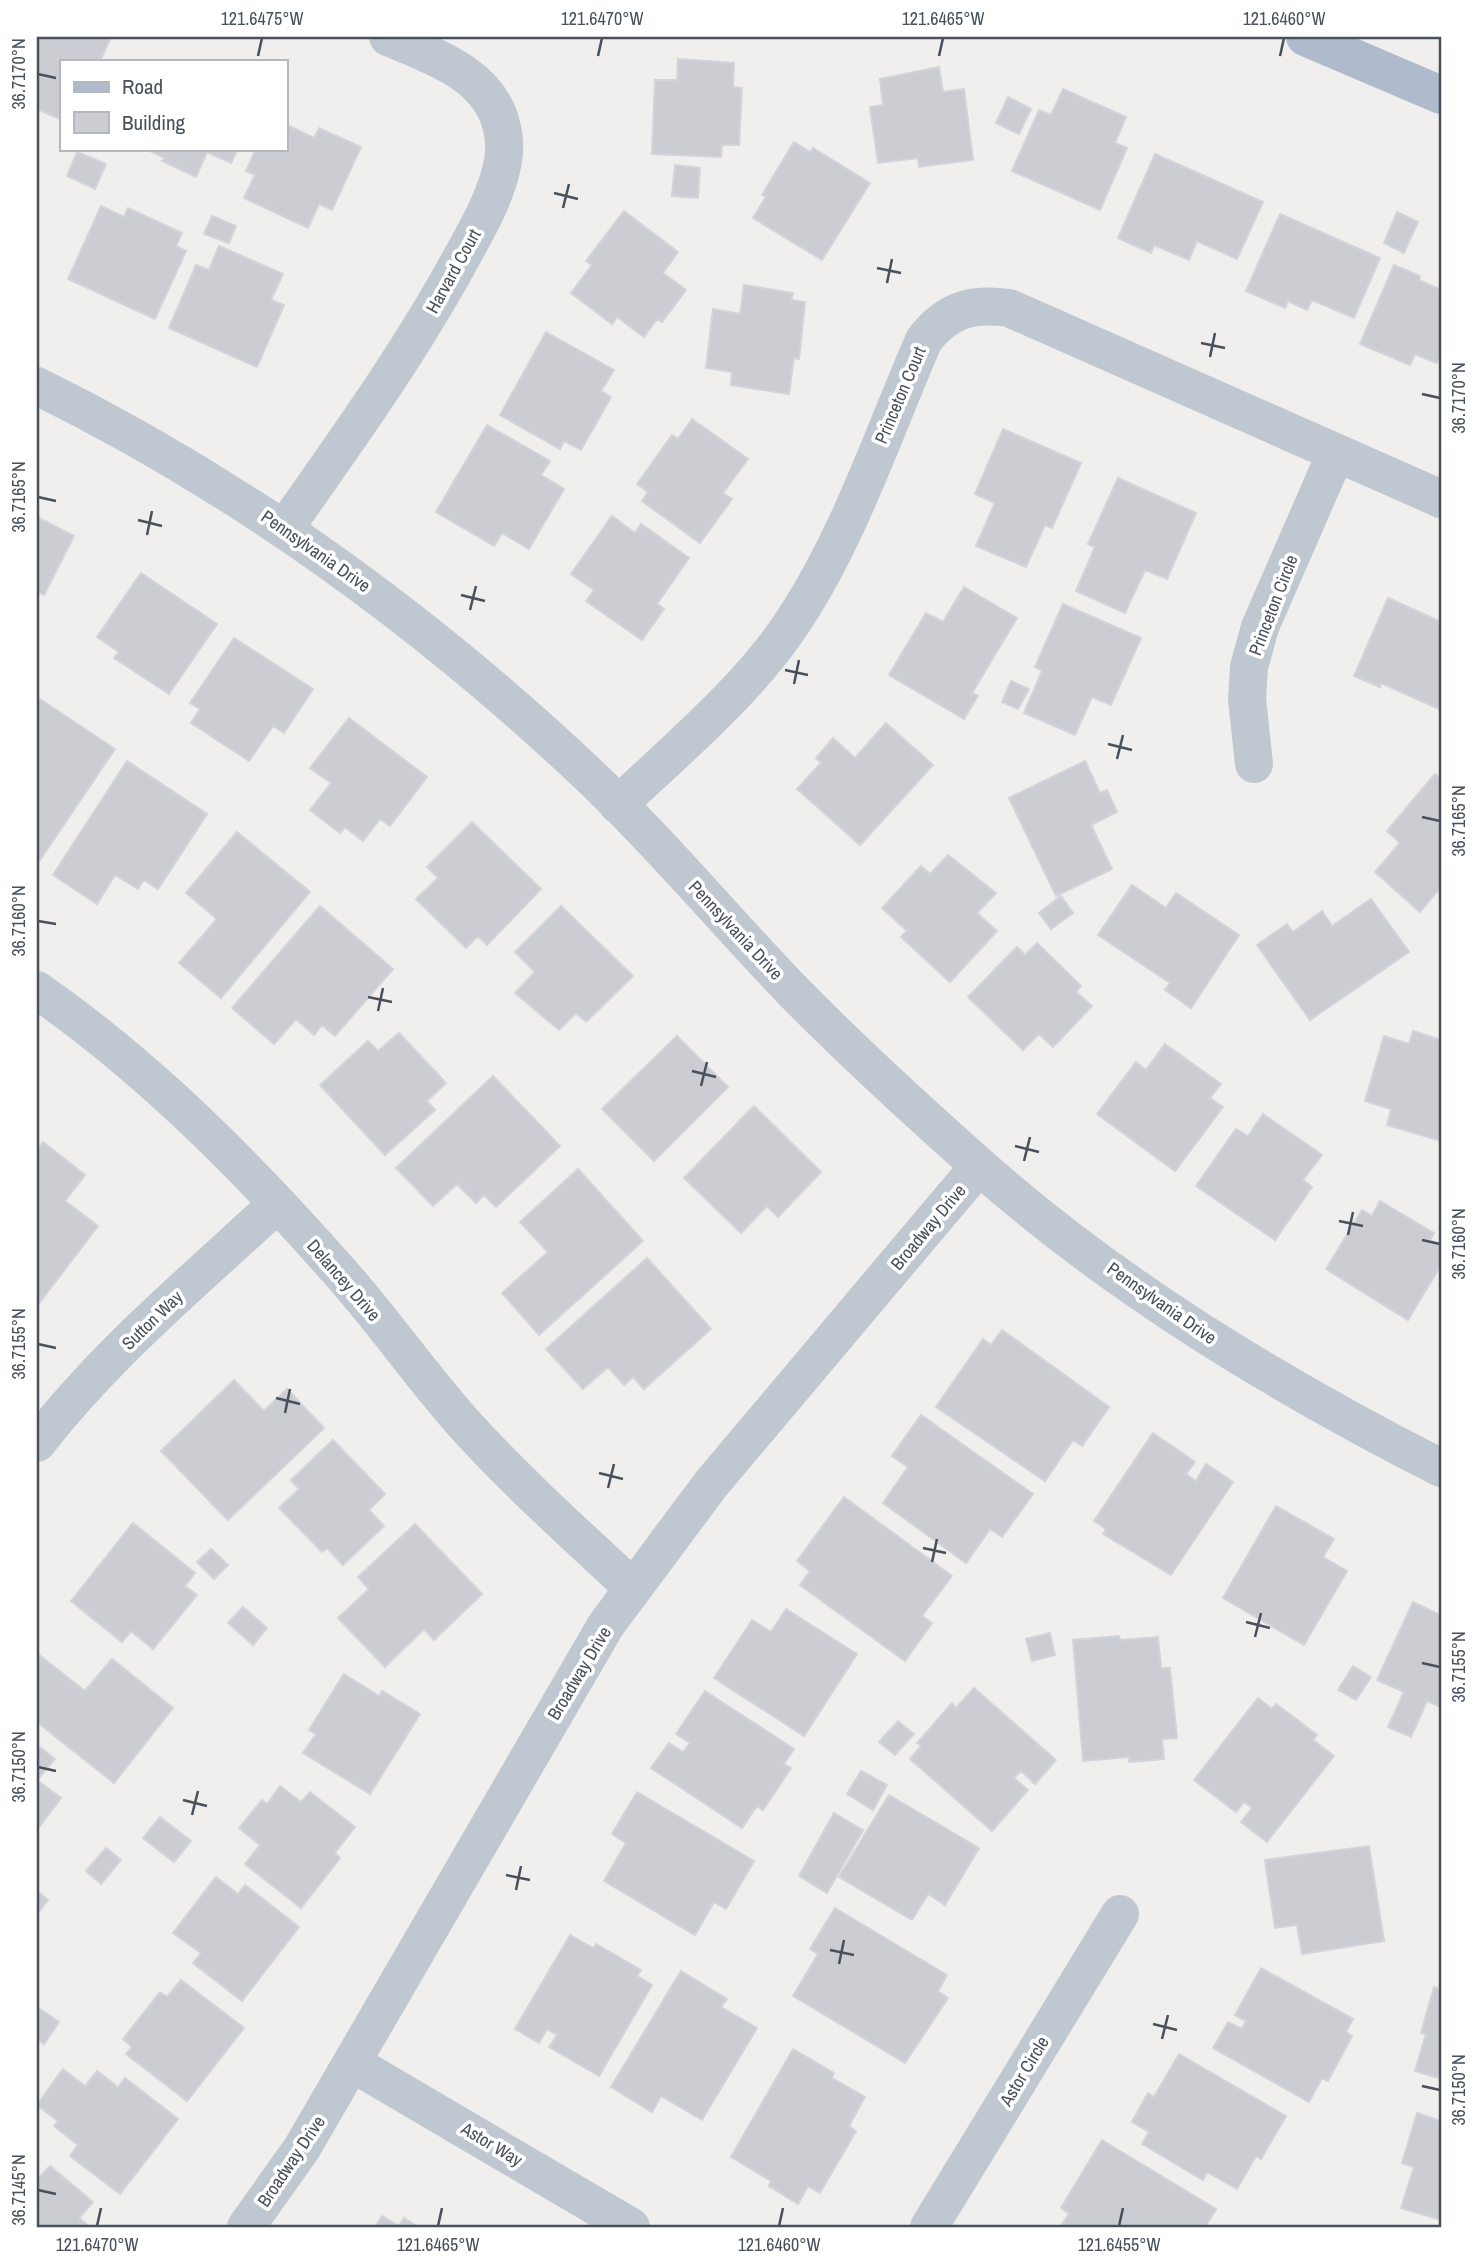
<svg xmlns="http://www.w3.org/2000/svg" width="1478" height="2264" font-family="'Archivo Narrow',sans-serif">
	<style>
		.building { fill: #cbcdd3; stroke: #d2d4da; stroke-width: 2 }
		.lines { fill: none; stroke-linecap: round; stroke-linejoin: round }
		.minor { stroke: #bfc7d0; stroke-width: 38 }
		.major { stroke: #afbbcc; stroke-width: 38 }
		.ticks { fill: none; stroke: #47505b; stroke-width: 2.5 }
		.labels { text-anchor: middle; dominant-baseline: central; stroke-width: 7; stroke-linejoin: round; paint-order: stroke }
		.street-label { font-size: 18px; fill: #47505b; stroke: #fff }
		.neatline { fill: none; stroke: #47505b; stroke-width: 2.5 }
		.ticks-label { font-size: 18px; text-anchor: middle; fill: #47505b }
	</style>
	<rect width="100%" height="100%" fill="#f1eeee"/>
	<!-- building -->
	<path class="building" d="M 37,37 L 111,37 L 100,61 L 61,61 L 60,119 L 37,109 Z
		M 678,59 L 734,63 L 733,87 L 742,88 L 739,145 L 722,145 L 721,157 L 652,154 L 655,80 L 677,80 Z
		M 939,67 L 943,92 L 964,89 L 973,160 L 919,167 L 918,158 L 878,163 L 870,107 L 883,105 L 880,79 Z
		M 1063,89 L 1126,117 L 1115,143 L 1127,148 L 1100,210 L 1012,171 L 1039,110 L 1051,115 Z
		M 1008,97 L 1031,109 L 1019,134 L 996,123 Z
		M 285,124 L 314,138 L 319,128 L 361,147 L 332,210 L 319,204 L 308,228 L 244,198 L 255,175 L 246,171 L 256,149 L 285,149 Z
		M 794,142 L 810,152 L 813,148 L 870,183 L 822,260 L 753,218 L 766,197 L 762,195 Z
		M 146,149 L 238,149 L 231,163 L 207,152 L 196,177 L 162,161 L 165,158 Z
		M 77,152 L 106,164 L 95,189 L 67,176 Z
		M 1155,154 L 1263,202 L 1237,259 L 1197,241 L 1189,260 L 1154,245 L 1151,253 L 1118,238 Z
		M 675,165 L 700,168 L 698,198 L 672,196 Z
		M 101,206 L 124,217 L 128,208 L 182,233 L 176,246 L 186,251 L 155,319 L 68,279 Z
		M 624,211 L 678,252 L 663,273 L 686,290 L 662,322 L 657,319 L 644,337 L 617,317 L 612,324 L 571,293 L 592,265 L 586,261 Z
		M 1397,212 L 1418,222 L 1404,253 L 1384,243 Z
		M 1280,214 L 1380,258 L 1354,318 L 1312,300 L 1307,310 L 1288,301 L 1285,308 L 1246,291 Z
		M 212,216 L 236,226 L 229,243 L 204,234 Z
		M 219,246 L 283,274 L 271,300 L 284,305 L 257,367 L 169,328 L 196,265 L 209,270 Z
		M 1394,265 L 1420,276 L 1419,280 L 1441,290 L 1441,359 L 1436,363 L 1415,354 L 1410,365 L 1360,344 Z
		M 744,285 L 793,293 L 791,300 L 805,302 L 799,359 L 794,358 L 789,394 L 731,385 L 732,372 L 706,368 L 713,309 L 740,314 Z
		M 546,332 L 614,370 L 601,391 L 611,397 L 581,450 L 564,441 L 560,449 L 500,415 Z
		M 692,419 L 748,459 L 723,493 L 732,499 L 700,543 L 642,501 L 648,492 L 637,484 L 672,435 L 678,439 Z
		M 487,425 L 550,461 L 541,475 L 564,489 L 529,549 L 502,533 L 494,546 L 436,512 Z
		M 1003,429 L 1081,463 L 1052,528 L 1045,525 L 1026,567 L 976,546 L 995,503 L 975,494 Z
		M 1118,478 L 1196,513 L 1167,579 L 1145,570 L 1125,613 L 1076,591 L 1095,547 L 1088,544 Z
		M 612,516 L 635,533 L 641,524 L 689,558 L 657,604 L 664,609 L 642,640 L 586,601 L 594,590 L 571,574 Z
		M 37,517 L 74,536 L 44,595 L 37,592 Z
		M 141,573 L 217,624 L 169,694 L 114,658 L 119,652 L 97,637 Z
		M 964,587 L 1017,618 L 972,693 L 978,696 L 964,719 L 889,675 L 926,613 L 943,622 Z
		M 1388,598 L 1441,622 L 1441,710 L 1381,683 L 1380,687 L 1354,676 Z
		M 1063,604 L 1141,638 L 1111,705 L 1092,697 L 1075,735 L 1024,713 L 1042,671 L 1035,667 Z
		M 234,638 L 313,689 L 284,733 L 273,726 L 249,761 L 191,723 L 200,709 L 190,703 Z
		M 1011,681 L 1029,689 L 1018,709 L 1002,702 Z
		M 37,697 L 115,749 L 38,863 L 37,862 Z
		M 349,718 L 427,777 L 390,826 L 380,819 L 363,841 L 345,827 L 340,833 L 310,810 L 331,783 L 310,768 Z
		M 886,723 L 933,765 L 860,845 L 797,789 L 821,763 L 816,758 L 833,738 L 855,758 Z
		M 127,761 L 207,814 L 158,889 L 144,880 L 138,889 L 115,875 L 97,904 L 53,875 Z
		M 1085,761 L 1100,793 L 1107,790 L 1117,812 L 1091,825 L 1112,869 L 1056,896 L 1009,798 Z
		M 1435,774 L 1441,779 L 1441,887 L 1420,912 L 1375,872 L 1400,843 L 1387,831 Z
		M 472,822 L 541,889 L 487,945 L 478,936 L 466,948 L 416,899 L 438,878 L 427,867 Z
		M 237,832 L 310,892 L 221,998 L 179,963 L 217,919 L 186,893 Z
		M 948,855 L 996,893 L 977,913 L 997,931 L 950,982 L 901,937 L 907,931 L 882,908 L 921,866 L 930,874 Z
		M 1132,885 L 1166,908 L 1176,893 L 1239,935 L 1191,1008 L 1165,990 L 1170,983 L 1098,935 Z
		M 1061,896 L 1073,913 L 1051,929 L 1039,913 Z
		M 1371,899 L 1409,952 L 1310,1020 L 1257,945 L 1287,924 L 1293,932 L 1322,911 L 1332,926 Z
		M 320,906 L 393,969 L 335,1036 L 322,1025 L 314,1035 L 296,1019 L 274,1044 L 232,1008 Z
		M 561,906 L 633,976 L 586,1022 L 576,1013 L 559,1030 L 515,993 L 535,972 L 515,952 Z
		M 1037,943 L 1081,986 L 1076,992 L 1092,1006 L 1053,1047 L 1039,1034 L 1023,1050 L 968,997 L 1017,947 L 1025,955 Z
		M 1413,1031 L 1441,1040 L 1441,1141 L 1387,1125 L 1391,1109 L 1365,1101 L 1384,1036 L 1409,1044 Z
		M 399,1033 L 446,1083 L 427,1101 L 435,1110 L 385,1155 L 320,1085 L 368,1041 L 378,1051 Z
		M 677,1036 L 728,1087 L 654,1161 L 602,1109 Z
		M 1165,1044 L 1221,1084 L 1210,1098 L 1223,1107 L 1175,1171 L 1097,1114 L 1136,1062 L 1146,1070 Z
		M 493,1076 L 560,1146 L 496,1207 L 484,1195 L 476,1203 L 457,1184 L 433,1206 L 396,1168 Z
		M 754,1106 L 821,1172 L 778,1217 L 767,1206 L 741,1233 L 684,1178 Z
		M 1263,1114 L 1322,1155 L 1303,1180 L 1312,1187 L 1275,1240 L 1196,1186 L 1236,1129 L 1248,1136 Z
		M 43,1142 L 85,1175 L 65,1201 L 98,1226 L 37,1306 L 37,1150 Z
		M 578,1169 L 643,1241 L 539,1335 L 502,1293 L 548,1252 L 520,1222 Z
		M 1380,1201 L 1434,1233 L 1430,1240 L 1441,1247 L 1441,1265 L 1408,1320 L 1326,1269 L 1362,1210 L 1372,1216 Z
		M 647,1258 L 711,1329 L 644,1389 L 633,1377 L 624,1385 L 608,1367 L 583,1389 L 546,1349 Z
		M 1002,1330 L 1109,1407 L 1082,1446 L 1073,1440 L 1045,1481 L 936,1407 L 983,1339 L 991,1345 Z
		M 234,1380 L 264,1411 L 287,1389 L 324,1428 L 228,1520 L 161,1451 Z
		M 921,1415 L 1033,1494 L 1002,1537 L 990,1529 L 966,1563 L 883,1503 L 908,1467 L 892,1456 Z
		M 1153,1433 L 1195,1462 L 1186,1474 L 1196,1481 L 1206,1464 L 1233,1482 L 1171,1575 L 1103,1534 L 1106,1529 L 1094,1521 Z
		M 333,1440 L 385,1494 L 369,1510 L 384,1526 L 343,1565 L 327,1548 L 322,1552 L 279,1508 L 299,1489 L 291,1480 Z
		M 844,1497 L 952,1576 L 922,1616 L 932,1623 L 905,1661 L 800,1585 L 810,1571 L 797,1561 Z
		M 1276,1506 L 1334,1539 L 1323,1557 L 1347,1571 L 1304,1645 L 1223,1598 Z
		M 133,1523 L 195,1573 L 185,1586 L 197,1595 L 153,1649 L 131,1631 L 122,1642 L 71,1601 Z
		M 415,1524 L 482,1594 L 434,1640 L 424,1629 L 385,1667 L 338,1618 L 369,1589 L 358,1577 Z
		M 211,1549 L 228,1565 L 214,1579 L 197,1562 Z
		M 1413,1602 L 1440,1615 L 1441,1613 L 1441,1707 L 1427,1701 L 1411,1737 L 1388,1727 L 1404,1692 L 1377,1680 Z
		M 243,1607 L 267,1628 L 253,1645 L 228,1623 Z
		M 786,1609 L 857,1654 L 804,1736 L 714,1678 L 752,1620 L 771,1632 Z
		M 1050,1633 L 1055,1655 L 1032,1661 L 1026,1639 Z
		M 1119,1636 L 1120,1640 L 1158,1637 L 1161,1668 L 1170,1668 L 1177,1738 L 1162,1739 L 1164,1759 L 1129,1762 L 1129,1757 L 1083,1761 L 1073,1640 Z
		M 38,1654 L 85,1691 L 112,1659 L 173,1708 L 114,1783 L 37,1722 Z
		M 1353,1666 L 1371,1677 L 1356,1700 L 1338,1690 Z
		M 344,1674 L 379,1696 L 382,1691 L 420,1714 L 370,1794 L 303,1753 L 316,1734 L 309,1730 Z
		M 974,1688 L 1056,1760 L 1035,1784 L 1021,1771 L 1014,1778 L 1028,1790 L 992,1831 L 910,1759 L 921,1746 L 917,1743 L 952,1703 L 956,1708 Z
		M 705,1691 L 794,1749 L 784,1764 L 791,1768 L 763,1810 L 757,1806 L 742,1828 L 651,1768 L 669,1743 L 683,1752 L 690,1743 L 676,1734 Z
		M 1258,1698 L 1272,1709 L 1276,1704 L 1317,1735 L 1313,1740 L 1334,1756 L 1267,1842 L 1241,1822 L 1252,1808 L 1244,1802 L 1236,1812 L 1194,1780 Z
		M 898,1721 L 914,1734 L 895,1755 L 879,1742 Z
		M 37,1745 L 55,1759 L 37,1780 L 61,1798 L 40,1826 L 37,1823 Z
		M 861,1771 L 887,1785 L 873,1810 L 847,1794 Z
		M 280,1786 L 301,1802 L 310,1792 L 355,1827 L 335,1853 L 340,1858 L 301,1908 L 245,1864 L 260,1845 L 239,1828 L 262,1800 L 267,1804 Z
		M 637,1792 L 754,1861 L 726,1909 L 714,1902 L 695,1935 L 604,1881 L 626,1843 L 612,1834 Z
		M 889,1795 L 979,1848 L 945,1905 L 928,1894 L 912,1920 L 839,1877 Z
		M 834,1813 L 863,1830 L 827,1893 L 799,1876 Z
		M 160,1817 L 191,1841 L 174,1862 L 143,1838 Z
		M 1369,1846 L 1384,1941 L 1302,1954 L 1297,1925 L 1275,1928 L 1265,1860 Z
		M 106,1848 L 121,1860 L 101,1884 L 86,1871 Z
		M 216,1877 L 238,1894 L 245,1885 L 299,1927 L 242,2001 L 193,1963 L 201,1953 L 173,1933 Z
		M 37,1891 L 48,1900 L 37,1914 Z
		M 835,1908 L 947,1975 L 938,1991 L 948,1998 L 905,2063 L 793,1996 L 818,1954 L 810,1949 Z
		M 570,1935 L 593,1948 L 596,1944 L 641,1970 L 637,1976 L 652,1985 L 599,2076 L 549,2047 L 557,2035 L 547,2029 L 539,2043 L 515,2029 Z
		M 1261,1968 L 1353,2019 L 1346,2032 L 1352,2036 L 1328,2081 L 1322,2078 L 1309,2102 L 1213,2048 L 1228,2022 L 1242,2029 L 1246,2021 L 1235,2015 Z
		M 681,1971 L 727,1999 L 721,2007 L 757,2028 L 702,2120 L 661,2096 L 652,2112 L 611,2087 Z
		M 181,1980 L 244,2028 L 187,2101 L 126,2054 L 132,2047 L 123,2039 L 160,1992 L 167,1997 Z
		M 1434,1987 L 1441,1990 L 1441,2079 L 1415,2071 L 1426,2034 L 1421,2033 Z
		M 37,2007 L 59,2022 L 44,2044 L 37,2039 Z
		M 793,2049 L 834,2073 L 832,2078 L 865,2097 L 849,2126 L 856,2131 L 820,2193 L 808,2186 L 798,2204 L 769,2186 L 771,2181 L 731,2157 Z
		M 1179,2054 L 1286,2116 L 1261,2159 L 1256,2156 L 1237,2189 L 1207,2172 L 1203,2180 L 1142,2144 L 1149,2132 L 1132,2122 L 1148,2093 L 1154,2097 Z
		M 63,2069 L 85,2086 L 97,2071 L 118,2087 L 125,2078 L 178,2119 L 120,2194 L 70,2156 L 78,2145 L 54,2126 L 58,2121 L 37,2105 Z
		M 1417,2113 L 1441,2121 L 1441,2220 L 1401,2208 L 1414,2167 L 1402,2163 Z
		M 1102,2140 L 1216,2209 L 1205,2227 L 1060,2227 L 1069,2214 L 1061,2208 Z
		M 50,2166 L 93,2202 L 79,2218 L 90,2227 L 37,2227 L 37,2180 Z
		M 382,2216 L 399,2226 L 404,2218 L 418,2227 L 375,2227 Z"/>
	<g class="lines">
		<!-- minor -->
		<path class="minor" d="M 37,386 C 242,487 425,620 591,777 C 660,843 722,917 788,986 C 848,1048 913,1107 977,1164 C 1115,1287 1278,1385 1441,1468
			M 285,528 C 346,441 408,355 459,262 C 476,231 497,196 503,161 C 505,149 504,135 501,124 C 488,73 430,55 388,37
			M 1254,764 L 1247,699 L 1249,667 L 1260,627 L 1336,453
			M 618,805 C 676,750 751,687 794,620 C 850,535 883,434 924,340 C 947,310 971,303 1009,308 L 1441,499
			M 37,990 C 149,1068 248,1168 338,1270 C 383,1320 421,1376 466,1426 C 518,1483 576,1535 633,1588
			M 37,1443 C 106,1354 194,1281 276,1205
			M 352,2063 L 631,2227
			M 246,2227 L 302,2148 L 606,1625 L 711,1484 L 979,1166
			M 929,2227 L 1120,1914"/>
		<!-- major -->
		<path class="major" d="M 1305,37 L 1441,95"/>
	</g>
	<!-- ticks -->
	<path class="ticks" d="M 258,56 L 262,38M 598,56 L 602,38M 939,56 L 943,38M 1280,56 L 1284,38M 38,74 L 56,78M 554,193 L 578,199M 563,208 L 569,184M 877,268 L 901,273M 887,283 L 892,259M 1201,343 L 1225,348M 1210,357 L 1215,333M 1422,394 L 1440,398M 38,497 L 56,501M 138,520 L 162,526M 147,535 L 152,511M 461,595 L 485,601M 470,610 L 476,586M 785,670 L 808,675M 794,684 L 799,660M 1108,744 L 1132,750M 1117,759 L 1123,735M 1422,817 L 1440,821M 38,921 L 56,924M 368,997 L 392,1002M 378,1011 L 383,988M 692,1071 L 716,1077M 701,1086 L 707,1062M 1015,1146 L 1039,1152M 1024,1161 L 1030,1137M 1339,1221 L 1363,1226M 1348,1235 L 1353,1212M 1422,1240 L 1440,1244M 38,1344 L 56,1348M 276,1398 L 300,1404M 285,1413 L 290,1389M 599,1473 L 623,1479M 608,1488 L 614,1464M 923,1548 L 946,1553M 932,1562 L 937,1539M 1246,1622 L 1270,1628M 1255,1637 L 1261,1613M 1422,1663 L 1440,1667M 38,1767 L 56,1771M 183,1800 L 207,1806M 192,1815 L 198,1791M 506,1875 L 530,1880M 516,1890 L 521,1866M 830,1950 L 854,1955M 839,1964 L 844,1940M 1153,2024 L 1177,2030M 1162,2039 L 1168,2015M 1422,2086 L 1440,2090M 38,2190 L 56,2194M 97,2226 L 101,2208M 438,2226 L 442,2208M 779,2226 L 783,2208M 1119,2226 L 1123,2208"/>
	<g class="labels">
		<!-- street labels -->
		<g class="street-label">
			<text transform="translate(453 271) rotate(-61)">Harvard Court</text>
			<text transform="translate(900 395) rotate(-67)">Princeton Court</text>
			<text transform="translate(316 551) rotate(35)">Pennsylvania Drive</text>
			<text transform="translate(1273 605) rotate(-69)">Princeton Circle</text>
			<text transform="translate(736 930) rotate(47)">Pennsylvania Drive</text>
			<text transform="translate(928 1227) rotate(-50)">Broadway Drive</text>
			<text transform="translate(344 1280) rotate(49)">Delancey Drive</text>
			<text transform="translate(1162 1303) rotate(35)">Pennsylvania Drive</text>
			<text transform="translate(152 1320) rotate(-44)">Sutton Way</text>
			<text transform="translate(579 1673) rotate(-59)">Broadway Drive</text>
			<text transform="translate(1024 2071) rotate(-59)">Astor Circle</text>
			<text transform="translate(492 2144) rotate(31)">Astor Way</text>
			<text transform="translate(291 2161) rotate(-56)">Broadway Drive</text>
		</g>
	</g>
	<!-- border -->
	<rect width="1478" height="2264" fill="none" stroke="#ffffff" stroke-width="77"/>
	<!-- legend -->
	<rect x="60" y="60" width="228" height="91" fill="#ffffff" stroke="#b5b9bd" stroke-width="2"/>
	<rect x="74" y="82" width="35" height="10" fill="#afbbcc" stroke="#b5b9bd" stroke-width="2"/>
	<text x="122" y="94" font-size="21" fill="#47505b">Road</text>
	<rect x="74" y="112" width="35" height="21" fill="#cbcdd3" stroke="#b5b9bd" stroke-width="2"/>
	<text x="122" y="130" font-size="21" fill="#47505b">Building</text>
	<rect x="38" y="38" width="1402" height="2188" class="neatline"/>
	<g class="ticks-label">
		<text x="262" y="25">121.6475°W</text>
		<text x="602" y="25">121.6470°W</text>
		<text x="943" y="25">121.6465°W</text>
		<text x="1284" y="25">121.6460°W</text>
		<text transform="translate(19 74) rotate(-90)" y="6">36.7170°N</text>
		<text transform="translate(1459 398) rotate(-90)" y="6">36.7170°N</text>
		<text transform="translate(19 497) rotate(-90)" y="6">36.7165°N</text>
		<text transform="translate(1459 821) rotate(-90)" y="6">36.7165°N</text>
		<text transform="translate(19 921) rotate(-90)" y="6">36.7160°N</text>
		<text transform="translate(1459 1244) rotate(-90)" y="6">36.7160°N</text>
		<text transform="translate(19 1344) rotate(-90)" y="6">36.7155°N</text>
		<text transform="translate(1459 1667) rotate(-90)" y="6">36.7155°N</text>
		<text transform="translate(19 1767) rotate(-90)" y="6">36.7150°N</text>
		<text transform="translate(1459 2090) rotate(-90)" y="6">36.7150°N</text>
		<text transform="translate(19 2190) rotate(-90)" y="6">36.7145°N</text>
		<text x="97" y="2251">121.6470°W</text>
		<text x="438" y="2251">121.6465°W</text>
		<text x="779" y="2251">121.6460°W</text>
		<text x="1119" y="2251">121.6455°W</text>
	</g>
</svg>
